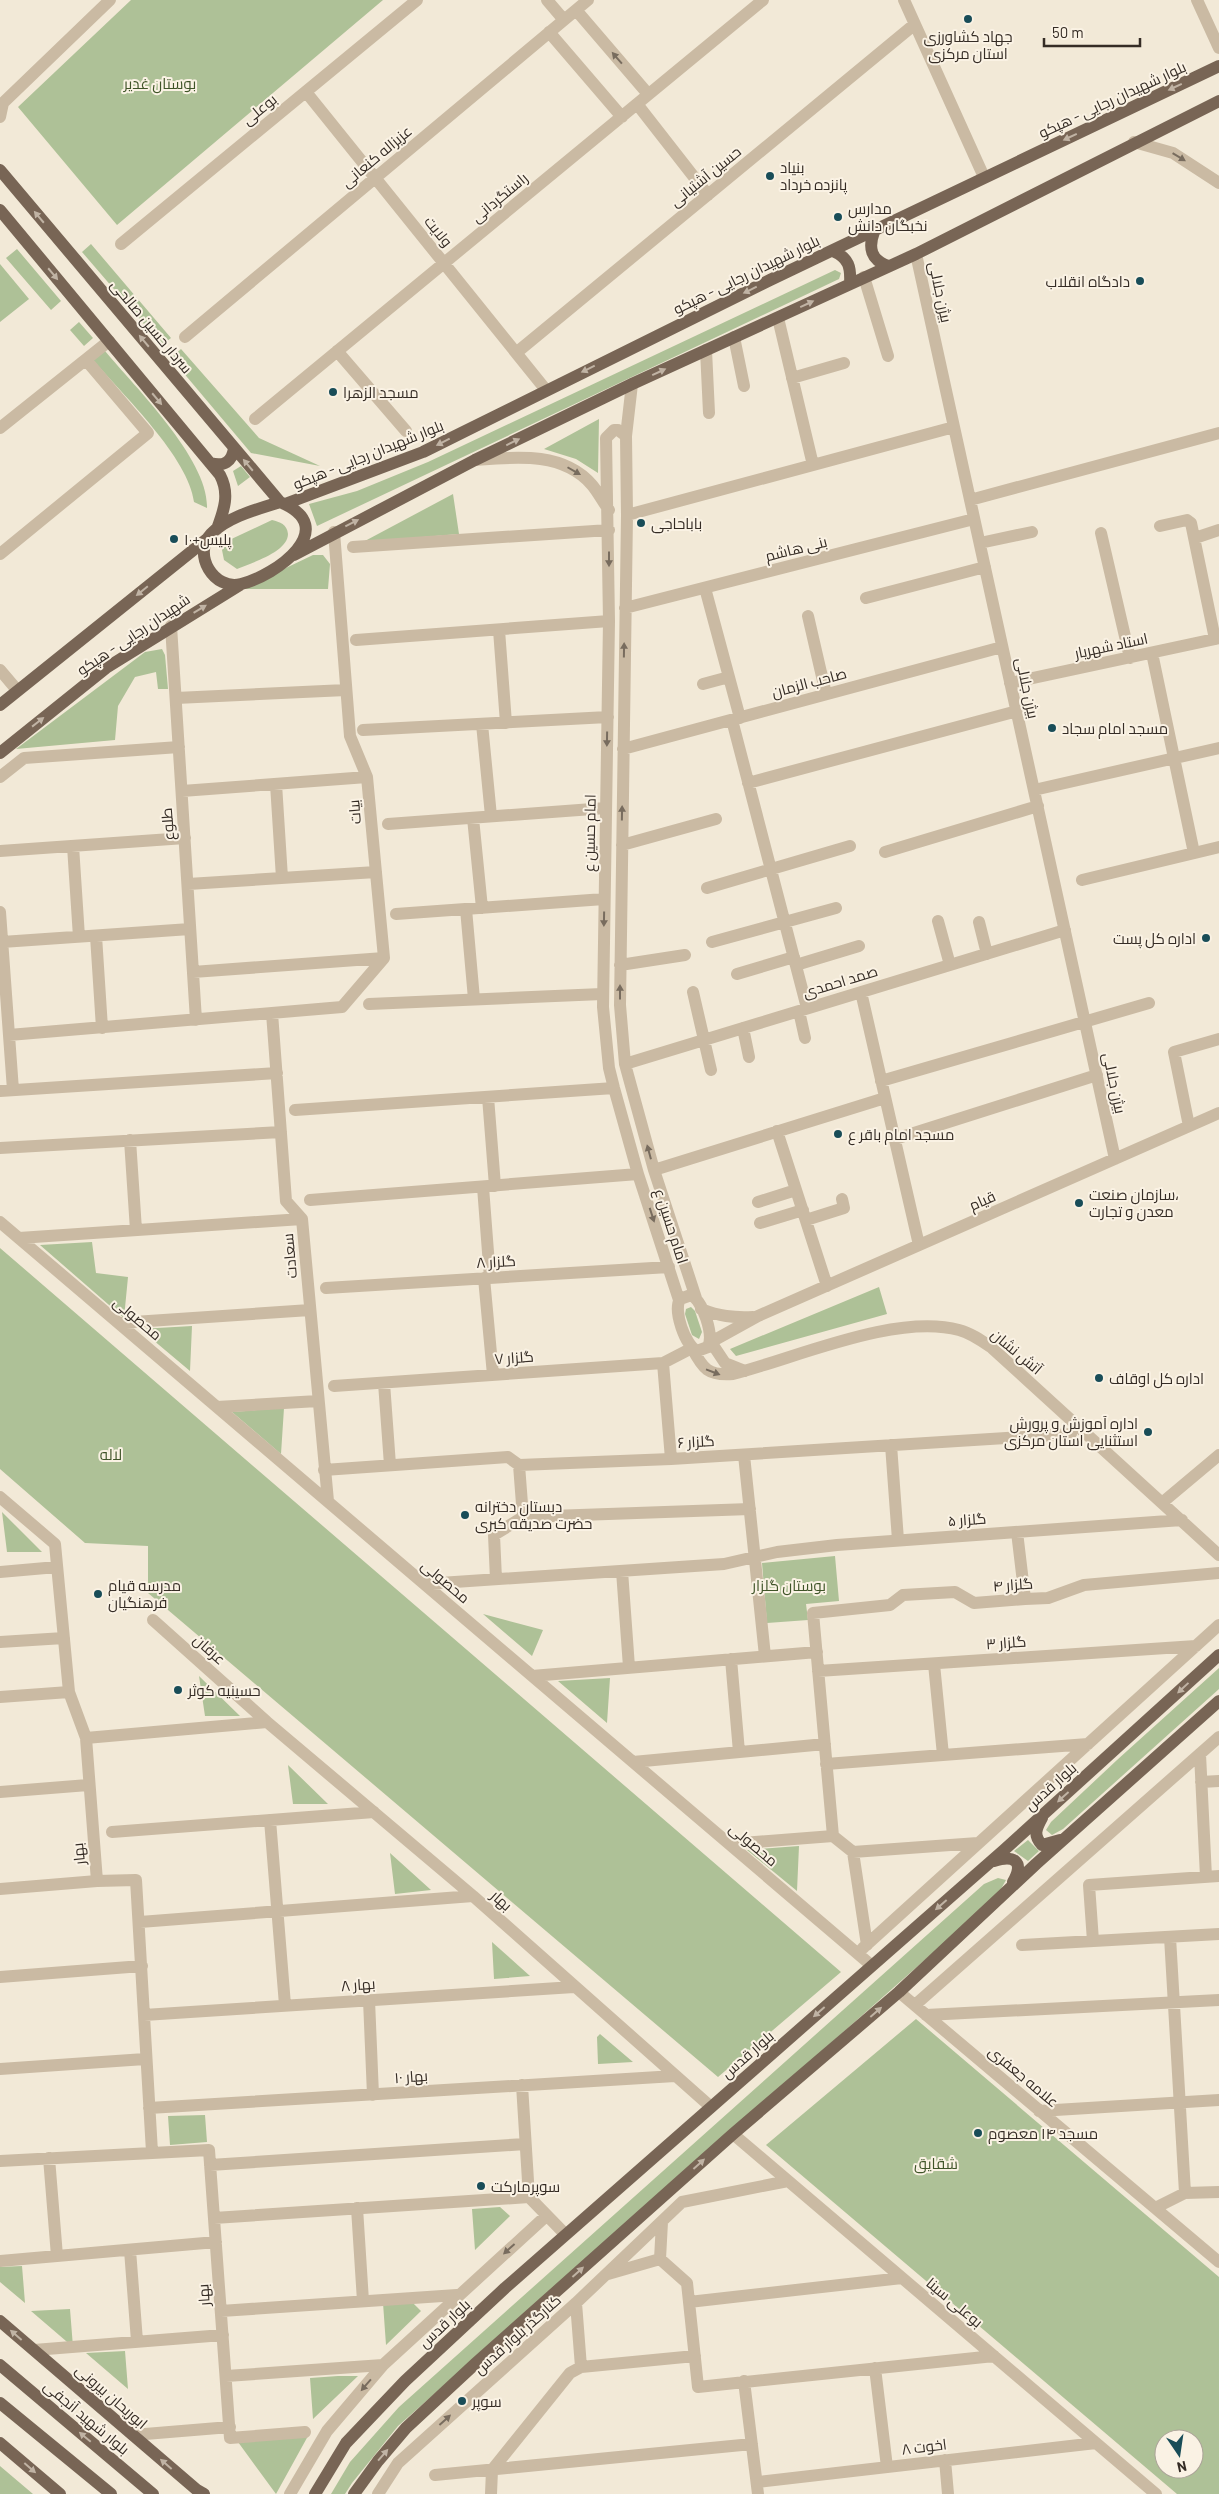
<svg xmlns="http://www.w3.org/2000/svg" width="1219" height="2494" font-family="Barlow,Cairo,sans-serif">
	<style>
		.green { fill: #aec197; fill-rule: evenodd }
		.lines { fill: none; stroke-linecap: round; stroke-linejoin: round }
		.minor { stroke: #cabaa3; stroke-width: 12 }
		.major { stroke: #786555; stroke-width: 12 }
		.oneway { fill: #786c5e }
		.oneway2 { fill: #c0b3a4 }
		.poi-dot { fill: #194d58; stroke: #faf2e4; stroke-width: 2 }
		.labels { text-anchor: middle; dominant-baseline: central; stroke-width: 4; stroke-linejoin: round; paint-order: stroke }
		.poi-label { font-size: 15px; fill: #352c25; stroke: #faf2e4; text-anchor: start }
		.park-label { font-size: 15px; fill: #3f5428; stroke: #faf2e4 }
		.street-label { font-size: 15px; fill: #352c25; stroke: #faf2e4 }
	</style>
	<rect width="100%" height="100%" fill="#f2e9d7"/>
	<!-- green -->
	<path class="green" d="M 131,0 L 383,0 L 117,225 L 18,107 Z
		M 91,244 L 171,338 L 162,345 L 82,252 Z
		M 17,249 L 61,301 L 51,310 L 6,258 Z
		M 0,264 L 29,299 L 0,322 Z
		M 835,270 L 841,273 L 839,279 L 317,526 L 309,504 L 357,491 L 428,462 Z
		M 79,322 L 93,338 L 84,346 L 70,330 Z
		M 181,349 L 259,438 L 320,466 L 251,453 L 171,358 Z
		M 105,351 C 136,388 209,460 207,508 L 194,502 C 189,458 123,395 93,360 Z
		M 599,419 L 598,473 L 576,459 L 544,449 Z
		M 241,466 L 250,477 L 238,486 L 233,471 Z
		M 453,494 L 459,534 L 363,542 Z
		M 272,520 C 280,522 287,524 288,534 C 288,552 251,563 237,569 L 224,560 L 222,550 L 225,542 Z
		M 313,555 L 323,555 L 330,564 L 328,589 L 242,589 Z
		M 162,649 L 165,655 L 168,689 L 158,689 L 156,672 L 135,677 L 118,706 L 115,740 L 16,749 L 145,652 Z
		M 92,1242 L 96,1273 L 128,1277 L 124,1318 L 40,1245 Z
		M 0,1248 L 841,1972 L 718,2077 L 148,1593 L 148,1546 L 85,1543 L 0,1469 Z
		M 879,1287 L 887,1314 L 736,1356 L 730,1349 Z
		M 691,1307 L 695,1311 L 702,1332 L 699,1339 L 692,1335 L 685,1314 L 686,1309 Z
		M 192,1326 L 190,1371 L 140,1329 Z
		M 284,1408 L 281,1454 L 232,1412 Z
		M 2,1512 L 42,1552 L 7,1552 Z
		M 835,1556 L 839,1601 L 806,1604 L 808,1620 L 767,1623 L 762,1563 Z
		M 483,1614 L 543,1630 L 532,1656 Z
		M 1219,1668 L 1219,1689 L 1063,1829 L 1052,1835 L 1046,1830 L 1051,1822 L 1117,1760 Z
		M 199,1676 L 240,1716 L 205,1716 Z
		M 610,1678 L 607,1723 L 558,1681 Z
		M 288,1765 L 328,1804 L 293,1804 Z
		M 1028,1840 L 1039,1851 L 1028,1861 L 1014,1851 Z
		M 799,1846 L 797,1891 L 747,1850 Z
		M 390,1853 L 431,1890 L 395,1894 Z
		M 998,1878 L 1006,1880 L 997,1896 L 398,2426 L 352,2483 L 345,2494 L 331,2494 L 350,2462 L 399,2407 L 984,1884 Z
		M 492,1942 L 530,1976 L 494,1979 Z
		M 916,2019 L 1219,2277 L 1219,2494 L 1177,2494 L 766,2145 ZM 1164,2439 L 1194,2439 L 1194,2469 L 1164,2469 Z
		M 600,2034 L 633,2062 L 598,2064 L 597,2037 Z
		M 205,2115 L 207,2142 L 170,2145 L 168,2116 Z
		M 500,2207 L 510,2216 L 475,2250 L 472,2209 Z
		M 22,2266 L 25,2303 L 0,2282 L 0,2267 Z
		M 411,2301 L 421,2311 L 386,2345 L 383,2303 Z
		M 70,2309 L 73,2347 L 31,2311 Z
		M 125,2351 L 128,2389 L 86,2353 Z
		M 338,2376 L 358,2376 L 313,2419 L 310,2378 Z
		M 308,2436 L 276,2494 L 238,2442 Z
		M 0,2466 L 33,2494 L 0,2494 Z"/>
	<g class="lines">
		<!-- minor -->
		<path class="minor" d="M 547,0 L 564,20
			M 904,0 L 984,177
			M 1197,0 L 1219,48
			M 576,10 L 648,94
			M 549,32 L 622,117
			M 306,92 L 546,390
			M 3,103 L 110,0
			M 637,104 L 708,195
			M 0,117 L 3,103
			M 1134,142 L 1173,153 L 1219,183
			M 121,244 L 417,0
			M 916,254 L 1115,1159
			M 864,277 L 888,356
			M 778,318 L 813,465
			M 185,337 L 588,0
			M 734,337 L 744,386
			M 706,350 L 709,413
			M 337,351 L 406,431
			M 516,353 L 915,24
			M 792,378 L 844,363
			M 632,384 L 626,436 L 627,515 L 620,1005 L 625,1064 L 654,1170 L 696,1298
			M 255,419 L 763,0
			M 0,428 L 109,341
			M 626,436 L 618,430 L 614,430 L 606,438 L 609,621 L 603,1007 L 609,1068 L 614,1088 L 638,1174 L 679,1300
			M 475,460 C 514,457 563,451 592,485 C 598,492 603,502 609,510
			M 970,500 L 1219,433
			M 627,515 L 954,427
			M 1160,526 L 1187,520 L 1191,523 L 1215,639
			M 1101,533 L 1130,658
			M 1195,538 L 1219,530
			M 980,543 L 1032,532
			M 353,547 L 609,530
			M 0,554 L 148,433 L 86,360
			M 705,588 L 740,718
			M 866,598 L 985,567
			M 625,608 L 974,519
			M 808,616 L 826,694
			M 171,626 L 196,1020
			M 499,630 L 506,723
			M 356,640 L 609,621
			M 1152,653 L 1194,853
			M 0,670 L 17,690
			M 1010,683 L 1219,638
			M 703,684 L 729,677
			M 176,698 L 346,690
			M 732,720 L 807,1008
			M 482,724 L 491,816
			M 363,730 L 608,717
			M 623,749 L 1002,647
			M 0,777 L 24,758 L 179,747
			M 748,783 L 1017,711
			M 276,784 L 282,878
			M 1034,790 L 1219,748
			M 182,791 L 367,777
			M 473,818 L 482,908
			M 388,824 L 606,808
			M 622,845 L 716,819
			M 73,846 L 79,937
			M 0,851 L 185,838
			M 885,852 L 1038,806
			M 1082,880 L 1219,847
			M 188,884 L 376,872
			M 707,888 L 850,846
			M 466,909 L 474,999
			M 0,912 L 13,1090
			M 396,914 L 604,899
			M 938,921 L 950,965
			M 979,922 L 987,954
			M 96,936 L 102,1028
			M 2,942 L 190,929
			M 712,942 L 836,908
			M 620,965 L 685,955
			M 796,965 L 859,946
			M 193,972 L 384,958
			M 737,974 L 794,957
			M 693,992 L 711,1070
			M 861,992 L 919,1245
			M 369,1004 L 602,994
			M 799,1011 L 805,1038
			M 272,1013 L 286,1201 L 302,1219 L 328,1501
			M 743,1028 L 749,1057
			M 9,1035 L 342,1007 L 384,958 L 367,777 L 350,736 L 334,532
			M 625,1064 L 1065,930
			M 881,1081 L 1149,1003
			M 0,1091 L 277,1073
			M 488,1097 L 495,1186
			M 295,1110 L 614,1088
			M 1189,1126 L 1174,1052 L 1219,1039
			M 777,1131 L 827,1286
			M 895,1139 L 1097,1075
			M 130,1140 L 136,1230
			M 0,1148 L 281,1132
			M 654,1170 L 885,1098
			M 483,1187 L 490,1278
			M 310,1200 L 638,1174
			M 758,1202 L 796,1190
			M 806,1220 L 844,1208 L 842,1199
			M 0,1222 L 871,1965
			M 760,1223 L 803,1210
			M 19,1238 L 302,1219
			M 484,1278 L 493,1375
			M 326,1288 L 669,1267
			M 691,1295 C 703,1301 714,1335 708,1347 L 697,1351 C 685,1345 673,1311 680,1299 Z
			M 701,1309 C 719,1316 733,1318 753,1317
			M 119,1323 L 310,1310
			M 663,1363 L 671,1459
			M 745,1371 L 725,1363 L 711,1342 L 758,1316 L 1219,1113
			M 384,1383 L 390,1465
			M 334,1386 L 663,1363 L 692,1348 C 703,1369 708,1376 733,1374 C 796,1358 896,1313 959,1330 C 971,1333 982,1341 992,1348 L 1219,1555
			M 217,1407 L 318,1401
			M 891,1445 L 898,1540
			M 744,1455 L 765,1656
			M 519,1465 L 523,1517
			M 324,1470 L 508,1457 L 519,1465 L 671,1459 L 1071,1434
			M 0,1497 L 55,1544 L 69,1692 L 86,1738 L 97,1881 L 136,1880 L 152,2152
			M 1163,1502 L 1219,1455
			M 1017,1532 L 1025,1599
			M 622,1571 L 629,1667
			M 0,1572 L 57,1567
			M 496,1579 L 494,1535 L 523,1517 L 750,1509
			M 425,1584 L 724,1564 L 777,1552 L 837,1545 L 1182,1520
			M 153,1620 L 267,1722 L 473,1896 L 711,2107
			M 0,1642 L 64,1638
			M 731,1659 L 739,1752
			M 934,1664 L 943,1755
			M 818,1671 L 1196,1646
			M 532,1676 L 817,1652
			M 0,1697 L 69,1692
			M 86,1738 L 267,1722
			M 1200,1754 L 1206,1877
			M 633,1762 L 825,1744
			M 826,1764 L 1088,1744
			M 1201,1782 L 1219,1781
			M 0,1792 L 88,1785
			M 270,1820 L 285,2005
			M 112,1832 L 374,1812
			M 730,1844 L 833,1836
			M 853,1852 L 978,1843
			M 0,1889 L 97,1881
			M 140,1922 L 473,1896
			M 1170,1937 L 1185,2193
			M 1093,1941 L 1089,1885 L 1219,1876
			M 867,1945 L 853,1852 L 833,1836 L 813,1613 L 890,1605 L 903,1595 L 955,1592 L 974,1603 L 1025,1599 L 1048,1598 L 1084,1585 L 1219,1573
			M 1022,1945 L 1219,1934
			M 863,1948 L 1219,1625
			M 0,1977 L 142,1966
			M 899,1992 L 1219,2262
			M 369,2000 L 373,2095
			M 915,2005 L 1219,1737
			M 144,2015 L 574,1987
			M 926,2015 L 1219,2000
			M 0,2069 L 145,2059
			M 522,2085 L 529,2197
			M 149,2108 L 675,2076
			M 1039,2111 L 1219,2100
			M 733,2134 L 1156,2494
			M 49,2158 L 57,2256
			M 0,2161 L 209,2150 L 230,2438 L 305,2432
			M 210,2165 L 525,2144
			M 529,2197 L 565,2234
			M 357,2208 L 363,2301
			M 1155,2208 L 1185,2193 L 1219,2192
			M 214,2218 L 529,2197
			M 662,2222 L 660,2259 L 687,2283 L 698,2387 L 994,2356
			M 130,2250 L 137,2341
			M 0,2261 L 216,2242
			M 608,2274 L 660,2259
			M 689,2302 L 902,2278
			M 576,2303 L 581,2367
			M 221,2311 L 457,2295
			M 34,2350 L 223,2335
			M 875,2368 L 887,2467
			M 226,2376 L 383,2365
			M 744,2381 L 758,2494
			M 133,2435 L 230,2427
			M 945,2460 L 948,2494
			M 435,2475 L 752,2444
			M 757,2482 L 1096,2443
			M 290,2494 L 327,2431 L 383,2365 L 545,2217
			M 378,2494 L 398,2463 L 576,2303 L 682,2202 L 788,2181
			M 491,2494 L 492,2470 L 570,2373 L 581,2367 L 695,2356"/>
		<!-- major -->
		<path class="major" d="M 0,170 L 280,502
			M 0,210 L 220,475 C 230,494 224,510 217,529
			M 874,232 C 868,248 871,260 888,266
			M 833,251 C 849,258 851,267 850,284
			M 210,463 C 224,467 232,462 234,448
			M 280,502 C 343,528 275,576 241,584 C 214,591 192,554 211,534 C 227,517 258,509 280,502 Z
			M 285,504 L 423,452 L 770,280 L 1219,66
			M 294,555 L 475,460 L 632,384 L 916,254 L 1219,101
			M 0,705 L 207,539
			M 0,753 L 106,668 L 240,585
			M 1042,1818 C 1036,1829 1033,1835 1042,1845 L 1060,1840
			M 994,1861 C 1014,1855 1025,1861 1013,1882
			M 0,2321 L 197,2490 L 204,2494
			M 0,2365 L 153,2494
			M 0,2403 L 111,2494
			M 0,2443 L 60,2494
			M 315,2494 L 346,2443 L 405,2381 L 505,2288 L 1004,1850 L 1219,1655
			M 354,2494 L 378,2461 L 406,2428 L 475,2364 L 733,2134 L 899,1992 L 1036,1864 L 1219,1701"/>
	</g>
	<!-- one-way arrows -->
	<defs><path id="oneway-solid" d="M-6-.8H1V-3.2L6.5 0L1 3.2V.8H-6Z" transform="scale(1.25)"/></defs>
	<g class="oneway">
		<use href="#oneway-solid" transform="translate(617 58) rotate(-131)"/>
		<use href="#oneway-solid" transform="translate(1179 157) rotate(31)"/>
		<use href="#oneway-solid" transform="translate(574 471) rotate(30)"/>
		<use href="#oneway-solid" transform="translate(609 559) rotate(90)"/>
		<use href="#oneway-solid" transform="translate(624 650) rotate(-89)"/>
		<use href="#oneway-solid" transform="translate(607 739) rotate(91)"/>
		<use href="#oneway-solid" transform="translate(622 813) rotate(-89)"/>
		<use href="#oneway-solid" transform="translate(604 919) rotate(91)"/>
		<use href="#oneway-solid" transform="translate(620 992) rotate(-90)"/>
		<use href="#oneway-solid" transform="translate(649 1152) rotate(-105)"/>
		<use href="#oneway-solid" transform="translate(652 1215) rotate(72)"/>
		<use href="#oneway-solid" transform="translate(713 1372) rotate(21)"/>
		<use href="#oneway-solid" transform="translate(509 2249) rotate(138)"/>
		<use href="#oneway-solid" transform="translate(366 2385) rotate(131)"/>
		<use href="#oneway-solid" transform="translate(445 2420) rotate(-42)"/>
	</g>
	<g class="oneway2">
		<use href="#oneway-solid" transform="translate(1175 87) rotate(155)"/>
		<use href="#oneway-solid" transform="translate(1070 137) rotate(155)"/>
		<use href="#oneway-solid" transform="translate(39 217) rotate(-130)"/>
		<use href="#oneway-solid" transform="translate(53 274) rotate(50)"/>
		<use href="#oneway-solid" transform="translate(750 290) rotate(154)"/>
		<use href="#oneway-solid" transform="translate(807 304) rotate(-25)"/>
		<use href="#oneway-solid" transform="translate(144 341) rotate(-130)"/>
		<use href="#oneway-solid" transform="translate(588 369) rotate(154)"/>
		<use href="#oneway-solid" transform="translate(659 372) rotate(-25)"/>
		<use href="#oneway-solid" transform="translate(157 399) rotate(50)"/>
		<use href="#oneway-solid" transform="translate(443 442) rotate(153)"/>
		<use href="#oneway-solid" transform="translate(513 442) rotate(-26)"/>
		<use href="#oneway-solid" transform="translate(248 465) rotate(-130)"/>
		<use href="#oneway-solid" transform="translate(352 523) rotate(-27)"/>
		<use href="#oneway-solid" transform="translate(142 591) rotate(141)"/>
		<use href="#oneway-solid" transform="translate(200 609) rotate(-31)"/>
		<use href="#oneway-solid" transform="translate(38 722) rotate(-38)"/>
		<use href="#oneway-solid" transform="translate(1183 1688) rotate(137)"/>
		<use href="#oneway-solid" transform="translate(1063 1797) rotate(138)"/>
		<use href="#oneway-solid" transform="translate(941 1905) rotate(139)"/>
		<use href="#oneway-solid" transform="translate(819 2012) rotate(139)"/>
		<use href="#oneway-solid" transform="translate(876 2012) rotate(-41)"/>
		<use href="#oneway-solid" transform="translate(699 2164) rotate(-42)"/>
		<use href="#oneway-solid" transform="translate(578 2272) rotate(-42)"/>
		<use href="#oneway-solid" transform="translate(16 2335) rotate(-139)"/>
		<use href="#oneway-solid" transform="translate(85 2437) rotate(-140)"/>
		<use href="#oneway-solid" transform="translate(383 2455) rotate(-49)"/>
		<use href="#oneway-solid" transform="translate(166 2464) rotate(-139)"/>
		<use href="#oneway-solid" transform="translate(30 2468) rotate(41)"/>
	</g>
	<!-- markers -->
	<g class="poi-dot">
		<circle cx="968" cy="19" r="5"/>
		<circle cx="770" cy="176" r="5"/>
		<circle cx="838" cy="217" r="5"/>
		<circle cx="1140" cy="281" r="5"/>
		<circle cx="333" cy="392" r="5"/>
		<circle cx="641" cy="523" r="5"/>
		<circle cx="174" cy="539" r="5"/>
		<circle cx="1052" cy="728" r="5"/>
		<circle cx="1206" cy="938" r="5"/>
		<circle cx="838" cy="1134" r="5"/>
		<circle cx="1079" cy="1203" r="5"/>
		<circle cx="1099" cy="1378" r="5"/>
		<circle cx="1148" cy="1432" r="5"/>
		<circle cx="465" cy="1515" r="5"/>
		<circle cx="98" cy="1594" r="5"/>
		<circle cx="178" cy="1690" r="5"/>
		<circle cx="978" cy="2133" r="5"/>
		<circle cx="481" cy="2186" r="5"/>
		<circle cx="462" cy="2401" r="5"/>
	</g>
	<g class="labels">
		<!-- poi labels -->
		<g class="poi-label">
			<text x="968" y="36" text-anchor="middle">جهاد کشاورزی<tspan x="968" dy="17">استان مرکزی</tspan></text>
			<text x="780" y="167">بنیاد<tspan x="780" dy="17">پانزده خرداد</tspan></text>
			<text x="848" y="208">مدارس<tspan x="848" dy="17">نخبگان دانش</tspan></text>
			<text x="1130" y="281" text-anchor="end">دادگاه انقلاب</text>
			<text x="343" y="392">مسجد الزهرا</text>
			<text x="651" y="523">باباحاجی</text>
			<text x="184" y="539">پلیس+۱۰</text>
			<text x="1062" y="728">مسجد امام سجاد</text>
			<text x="1196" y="938" text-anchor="end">اداره کل پست</text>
			<text x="848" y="1134">مسجد امام باقر ع</text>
			<text x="1089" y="1194">سازمان صنعت،<tspan x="1089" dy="17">معدن و تجارت</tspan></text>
			<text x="1109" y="1378">اداره کل اوقاف</text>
			<text x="1138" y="1423" text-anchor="end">اداره آموزش و پرورش<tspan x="1138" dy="17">استثنایی استان مرکزی</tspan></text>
			<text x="475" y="1506">دبستان دخترانه<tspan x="475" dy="17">حضرت صدیقه کبری</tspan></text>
			<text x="108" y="1585">مدرسه قیام<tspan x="108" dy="17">فرهنگیان</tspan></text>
			<text x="188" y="1690">حسینیه کوثر</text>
			<text x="988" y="2133">مسجد ۱۴ معصوم</text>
			<text x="491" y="2186">سوپرمارکت</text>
			<text x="472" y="2401">سوپر</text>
		</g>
		<!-- park labels -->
		<g class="park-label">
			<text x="160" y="83">بوستان غدیر</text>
			<text x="111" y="1454">لاله</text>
			<text x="789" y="1585">بوستان گلزار</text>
			<text x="936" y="2163">شقایق</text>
		</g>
		<!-- street labels -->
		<g class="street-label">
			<text transform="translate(1112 99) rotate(-25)">بلوار شهیدان رجایی - هپکو</text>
			<text transform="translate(259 109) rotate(-39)">بوعلی</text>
			<text transform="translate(376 156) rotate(-40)">عزیزاله کنعانی</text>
			<text transform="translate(705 176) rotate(-39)">حسین آشتیانی</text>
			<text transform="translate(499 197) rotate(-40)">راستگردانی</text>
			<text transform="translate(439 231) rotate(51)">ولایت</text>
			<text transform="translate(746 274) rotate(-26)">بلوار شهیدان رجایی - هپکو</text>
			<text transform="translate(941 292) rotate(78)">بیژن جلالی</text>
			<text transform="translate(152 326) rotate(50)">سردار حسین صالحی</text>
			<text transform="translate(368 454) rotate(-22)">بلوار شهیدان رجایی - هپکو</text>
			<text transform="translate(796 548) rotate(-14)">بنی هاشم</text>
			<text transform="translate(133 634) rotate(-34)">شهیدان رجایی - هپکو</text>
			<text transform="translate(1111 645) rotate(-12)">استاد شهریار</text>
			<text transform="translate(809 682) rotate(-15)">صاحب الزمان</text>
			<text transform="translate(1028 688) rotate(78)">بیژن جلالی</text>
			<text transform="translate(354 812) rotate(-95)">بیات</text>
			<text transform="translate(167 824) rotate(-94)">طلوع</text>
			<text transform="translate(589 833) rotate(-89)">امام حسین ع</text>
			<text transform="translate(840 981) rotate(-17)">صمد احمدی</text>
			<text transform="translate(1115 1083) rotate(78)">بیژن جلالی</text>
			<text transform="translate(982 1200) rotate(-24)">قیام</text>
			<text transform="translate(672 1226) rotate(72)">امام حسین ع</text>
			<text transform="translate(289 1256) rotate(-95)">سعادت</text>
			<text transform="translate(496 1261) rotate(-3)">گلزار ۸</text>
			<text transform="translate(138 1318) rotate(40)">محصولی</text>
			<text transform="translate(1017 1351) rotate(40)">آتش نشان</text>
			<text transform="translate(514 1357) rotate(-4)">گلزار ۷</text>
			<text transform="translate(696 1441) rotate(-3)">گلزار ۶</text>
			<text transform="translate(967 1519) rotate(-4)">گلزار ۵</text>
			<text transform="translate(446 1581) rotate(40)">محصولی</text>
			<text transform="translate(1013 1584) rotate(-4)">گلزار ۴</text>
			<text transform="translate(1006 1642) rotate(-4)">گلزار ۳</text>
			<text transform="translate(210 1649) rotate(42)">عرفان</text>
			<text transform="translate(1050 1786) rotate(-42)">بلوار قدس</text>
			<text transform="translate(754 1844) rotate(40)">محصولی</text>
			<text transform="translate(78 1854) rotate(-96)">بهار</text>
			<text transform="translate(502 1900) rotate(42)">بهار</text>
			<text transform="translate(358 1984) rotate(-4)">بهار ۸</text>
			<text transform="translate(747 2054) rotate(-41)">بلوار قدس</text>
			<text transform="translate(411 2076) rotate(-4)">بهار ۱۰</text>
			<text transform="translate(1024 2076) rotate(40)">علامه جعفری</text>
			<text transform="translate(203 2295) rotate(-94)">بهار</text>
			<text transform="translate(955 2302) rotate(40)">بوعلی سینا</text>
			<text transform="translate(444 2323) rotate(-43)">بلوار قدس</text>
			<text transform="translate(517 2334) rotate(-42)">کنارگذر بلوار قدس</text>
			<text transform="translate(112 2396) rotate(41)">ابوریحان بیرونی</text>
			<text transform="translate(87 2417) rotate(40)">بلوار شهید آنجفی</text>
			<text transform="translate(924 2446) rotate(-7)">اخوت ۸</text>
		</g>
	</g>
	<!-- north arrow -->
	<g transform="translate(1179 2454) rotate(167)"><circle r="24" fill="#faf2e4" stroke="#aba398"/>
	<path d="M0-4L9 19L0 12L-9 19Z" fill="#194d58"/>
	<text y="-8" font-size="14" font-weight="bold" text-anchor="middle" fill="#352c25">N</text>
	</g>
	<!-- scale -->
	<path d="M1044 38v8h96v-8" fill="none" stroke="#352c25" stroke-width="2.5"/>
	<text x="1052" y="38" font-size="15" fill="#352c25" stroke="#faf2e4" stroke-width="4" paint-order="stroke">50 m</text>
</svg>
